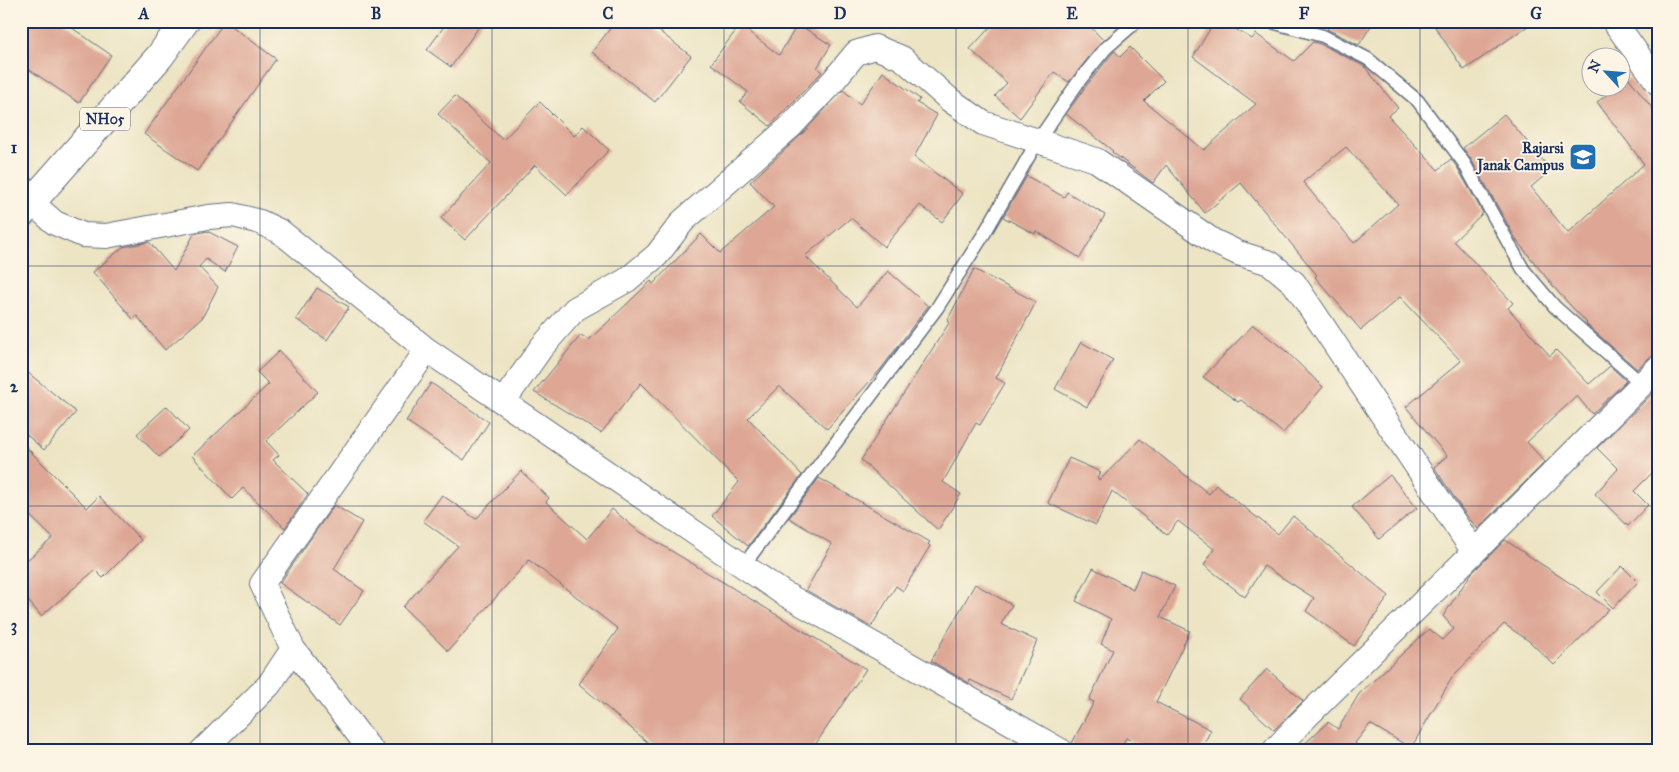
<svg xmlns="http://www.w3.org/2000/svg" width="1679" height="772" font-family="'IM FELL Great Primer',serif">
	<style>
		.building { fill: #dea795; fill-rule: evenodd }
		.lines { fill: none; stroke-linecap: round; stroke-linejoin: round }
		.service-casing { stroke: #646e81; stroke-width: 15 }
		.minor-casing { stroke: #646e81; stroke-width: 26 }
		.primary-casing { stroke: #646e81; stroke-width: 30 }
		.service { stroke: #fff; stroke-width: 12 }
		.minor { stroke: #fff; stroke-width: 24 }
		.primary { stroke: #fff; stroke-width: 28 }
		.grid { fill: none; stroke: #1b2f5e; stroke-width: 1; stroke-opacity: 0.55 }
		.labels { text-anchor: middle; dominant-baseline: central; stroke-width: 4; stroke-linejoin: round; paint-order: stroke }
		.shield { fill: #fcf5e5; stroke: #5e6a86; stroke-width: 1 }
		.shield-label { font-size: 14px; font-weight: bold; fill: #1b2f5e }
		.poi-label { font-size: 15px; font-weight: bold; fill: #1b2f5e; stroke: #fcf5e5; text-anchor: end }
		.neatline { fill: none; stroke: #1b2f5e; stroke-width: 2 }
		.grid-label { font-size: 16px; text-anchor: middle; font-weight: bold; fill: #1b2f5e }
	</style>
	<rect width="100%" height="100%" fill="#fcf5e5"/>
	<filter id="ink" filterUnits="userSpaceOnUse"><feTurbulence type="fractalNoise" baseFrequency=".02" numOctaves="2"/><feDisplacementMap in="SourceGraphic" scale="10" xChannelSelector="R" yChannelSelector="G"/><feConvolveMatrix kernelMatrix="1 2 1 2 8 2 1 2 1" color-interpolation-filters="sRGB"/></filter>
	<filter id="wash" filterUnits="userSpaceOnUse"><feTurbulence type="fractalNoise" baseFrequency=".0096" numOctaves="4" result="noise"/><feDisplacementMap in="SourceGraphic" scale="20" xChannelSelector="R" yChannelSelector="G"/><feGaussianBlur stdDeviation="1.12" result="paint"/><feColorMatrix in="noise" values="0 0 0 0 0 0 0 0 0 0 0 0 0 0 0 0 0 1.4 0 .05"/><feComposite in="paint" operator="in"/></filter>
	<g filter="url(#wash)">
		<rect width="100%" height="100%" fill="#ece4c3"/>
		<g id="blocks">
			<!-- building -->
			<path class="building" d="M 21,21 L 62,21 L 111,55 L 79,103 L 21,64 Z
				M 225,21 L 276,59 L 197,171 L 144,134 Z
				M 448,21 L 483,21 L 451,67 L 427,50 Z
				M 616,21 L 646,21 L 691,56 L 655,102 L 592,52 Z
				M 996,21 L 1085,21 L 1103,40 L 1069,82 L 1054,72 L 1020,118 L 995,96 L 1007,83 L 970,49 Z
				M 1215,21 L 1222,21 L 1252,39 L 1256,34 L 1294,61 L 1313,42 L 1320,44 L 1364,66 L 1398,108 L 1388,116 L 1438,170 L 1451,159 L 1457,167 L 1483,213 L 1454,241 L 1513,303 L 1508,308 L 1550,356 L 1556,350 L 1589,384 L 1610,366 L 1626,381 L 1592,414 L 1577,396 L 1527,442 L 1545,462 L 1478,529 L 1466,515 L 1434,467 L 1447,456 L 1406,407 L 1461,361 L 1400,297 L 1361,330 L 1315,277 L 1317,275 L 1241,183 L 1205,213 L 1166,165 L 1153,183 L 1112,152 L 1113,151 L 1066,114 L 1086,86 L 1112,54 L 1115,51 L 1120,57 L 1130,47 L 1164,81 L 1144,101 L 1204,150 L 1256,104 L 1193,57 ZM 1346,147 L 1398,204 L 1354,243 L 1303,182 Z
				M 1334,21 L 1374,21 L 1359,45 L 1327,29 Z
				M 1431,21 L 1535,21 L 1464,70 Z
				M 798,24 L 831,45 L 817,68 L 822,72 L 770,126 L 740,102 L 748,92 L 711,64 L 740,25 L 779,55 Z
				M 883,72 L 920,99 L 917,103 L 937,115 L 914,157 L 963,194 L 942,222 L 920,205 L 884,247 L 851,218 L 805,256 L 857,307 L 888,271 L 928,306 L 880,370 L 827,429 L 779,386 L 748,418 L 802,475 L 748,546 L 712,516 L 739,482 L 641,383 L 601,433 L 534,392 L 581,335 L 589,340 L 651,281 L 653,284 L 701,234 L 720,253 L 774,207 L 750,182 L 801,135 L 843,90 L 860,104 Z
				M 1629,78 L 1658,116 L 1658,355 L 1649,358 L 1637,369 L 1586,324 L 1587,323 L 1558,292 L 1517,241 L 1471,159 L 1463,148 L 1504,114 L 1551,170 L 1531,187 L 1568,233 L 1644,164 L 1597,102 L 1616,88 L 1622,88 L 1622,84 Z
				M 455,96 L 503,140 L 540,102 L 574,136 L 583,126 L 609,150 L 567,195 L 535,165 L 465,240 L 441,218 L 491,163 L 438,114 Z
				M 1027,176 L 1064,197 L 1067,192 L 1105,215 L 1080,258 L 1036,231 L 1035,234 L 1003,217 Z
				M 207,231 L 238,247 L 225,272 L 206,259 L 199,267 L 218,287 L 202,318 L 165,350 L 137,316 L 133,319 L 93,272 L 123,247 L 149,242 L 174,271 L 194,234 Z
				M 974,269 L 1036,302 L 996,378 L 1005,383 L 980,425 L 976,423 L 943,482 L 961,494 L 938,530 L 861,460 L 949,323 L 947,321 Z
				M 317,288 L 349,307 L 327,340 L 296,319 Z
				M 1253,325 L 1287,352 L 1323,387 L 1283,433 L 1241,400 L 1238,402 L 1203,377 Z
				M 1081,342 L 1113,360 L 1087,407 L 1055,389 Z
				M 279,351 L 318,392 L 266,441 L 279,455 L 273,460 L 308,494 L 285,528 L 243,488 L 232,499 L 192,456 L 269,384 L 257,372 Z
				M 21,367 L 76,412 L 44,450 L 21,430 Z
				M 431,383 L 489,422 L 464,460 L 406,421 Z
				M 1658,388 L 1658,467 L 1634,491 L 1648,505 L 1628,526 L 1595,494 L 1618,469 L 1597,448 Z
				M 167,406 L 189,430 L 159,457 L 137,434 Z
				M 1140,439 L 1209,494 L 1216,485 L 1278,534 L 1293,516 L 1389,596 L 1354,646 L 1306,611 L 1314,598 L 1264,566 L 1245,597 L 1204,565 L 1214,549 L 1178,521 L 1167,535 L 1112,491 L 1096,525 L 1048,503 L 1069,458 L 1101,472 L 1097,478 L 1100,480 Z
				M 21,442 L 87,508 L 99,496 L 141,540 L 103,578 L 95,570 L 41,616 L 21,592 L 21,565 L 53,538 L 21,507 Z
				M 521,471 L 549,498 L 546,502 L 587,539 L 612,509 L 637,530 L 866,669 L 811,751 L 658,751 L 579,684 L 618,629 L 529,560 L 448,651 L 403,607 L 458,546 L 423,521 L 442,495 L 476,519 Z
				M 1390,475 L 1417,508 L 1379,539 L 1352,507 Z
				M 819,478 L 930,542 L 928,544 L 930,546 L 903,591 L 896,586 L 871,627 L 806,590 L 832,544 L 789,518 Z
				M 334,505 L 362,522 L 334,569 L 364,591 L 340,625 L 280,583 Z
				M 1505,540 L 1609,609 L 1554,665 L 1529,641 L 1504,624 L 1453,676 L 1411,748 L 1370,724 L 1355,743 L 1365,751 L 1297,751 L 1328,722 L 1338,729 L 1359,694 L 1429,629 L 1443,640 L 1454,629 L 1443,616 L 1471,574 Z
				M 1622,566 L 1638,582 L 1613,608 L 1597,592 Z
				M 1093,568 L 1133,589 L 1141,570 L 1175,586 L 1160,617 L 1190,631 L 1156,702 L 1211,730 L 1200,751 L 1151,751 L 1126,738 L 1119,751 L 1075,751 L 1072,743 L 1094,702 L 1089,700 L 1113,650 L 1101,644 L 1111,619 L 1076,601 Z
				M 975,584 L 1012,605 L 1001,624 L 1037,641 L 1011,699 L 970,680 L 969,683 L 931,661 Z
				M 1267,669 L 1303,701 L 1274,730 L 1240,699 Z"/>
		</g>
	</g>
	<g filter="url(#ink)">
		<use href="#blocks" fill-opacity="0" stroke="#646e81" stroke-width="1"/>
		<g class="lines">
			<defs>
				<path id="service" d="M 1268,21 L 1323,36 L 1368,59 L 1418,101 L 1464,163 L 1523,269 L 1555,307 L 1642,384
					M 743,566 L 937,308 L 984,234 L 1037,142 L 1079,81 L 1106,48 L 1137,21"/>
				<path id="minor" d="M 1614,21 L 1658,83
					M 32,203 L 55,223 L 83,235 L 106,236 L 208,217 L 233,215 L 260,222 L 281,232 L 427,350 L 783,593 L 1061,751
					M 503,402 L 541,348 L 575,309 L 627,280 L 657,255 L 683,221 L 791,126 L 833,81 L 856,53 L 875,47 L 902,58 L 950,100 L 983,123 L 1096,160 L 1213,241 L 1238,253 L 1270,263 L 1294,283 L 1474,552
					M 293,649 L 366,744 L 372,751
					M 202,751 L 269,685 L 293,649 L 262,584 L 427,350
					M 1274,751 L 1299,724 L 1474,552 L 1658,368"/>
				<path id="primary" d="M 21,214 L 160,56 L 185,21"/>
			</defs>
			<!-- service casing -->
			<use href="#service" class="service-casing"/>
			<!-- minor casing -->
			<use href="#minor" class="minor-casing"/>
			<!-- primary casing -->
			<use href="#primary" class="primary-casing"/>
			<!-- service -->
			<use href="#service" class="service"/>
			<!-- minor -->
			<use href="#minor" class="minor"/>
			<!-- primary -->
			<use href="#primary" class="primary"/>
		</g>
	</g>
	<!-- grid -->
	<path class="grid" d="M 260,21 L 260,751M 492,21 L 492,751M 724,21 L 724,751M 956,21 L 956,751M 1188,21 L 1188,751M 1420,21 L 1420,751M 21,266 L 1658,266M 21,506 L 1658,506"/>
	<!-- icons -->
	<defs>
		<symbol id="university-square" viewBox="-11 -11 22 22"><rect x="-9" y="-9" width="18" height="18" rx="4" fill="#1f6fb2" stroke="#fcf5e5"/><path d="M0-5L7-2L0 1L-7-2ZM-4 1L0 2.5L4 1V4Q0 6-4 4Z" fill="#fff"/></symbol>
	</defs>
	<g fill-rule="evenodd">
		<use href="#university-square" x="1567" y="141" width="32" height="32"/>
	</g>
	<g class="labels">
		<!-- shield labels -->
		<rect class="shield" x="80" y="107.5" width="50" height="23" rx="4"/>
		<g class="shield-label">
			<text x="105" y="119">NH05</text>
		</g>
		<!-- poi labels -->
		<g class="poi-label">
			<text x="1564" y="148">Rajarsi<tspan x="1564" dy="17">Janak Campus</tspan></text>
		</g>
	</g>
	<!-- margin -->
	<rect width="1679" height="772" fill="none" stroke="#fcf5e5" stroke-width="55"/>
	<!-- north arrow -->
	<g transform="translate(1606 72) rotate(296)"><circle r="24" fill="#fcf5e5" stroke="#a2a6af"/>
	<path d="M0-4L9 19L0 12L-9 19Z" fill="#1f6fb2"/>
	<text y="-8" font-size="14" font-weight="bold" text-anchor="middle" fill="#1b2f5e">N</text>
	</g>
	<rect x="28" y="28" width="1624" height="716" class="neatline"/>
	<g class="grid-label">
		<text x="144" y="19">A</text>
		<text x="376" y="19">B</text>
		<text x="608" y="19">C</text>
		<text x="840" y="19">D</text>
		<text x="1072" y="19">E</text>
		<text x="1304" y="19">F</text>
		<text x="1536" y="19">G</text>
		<text x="14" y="153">1</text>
		<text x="14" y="392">2</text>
		<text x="14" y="631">3</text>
	</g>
</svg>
